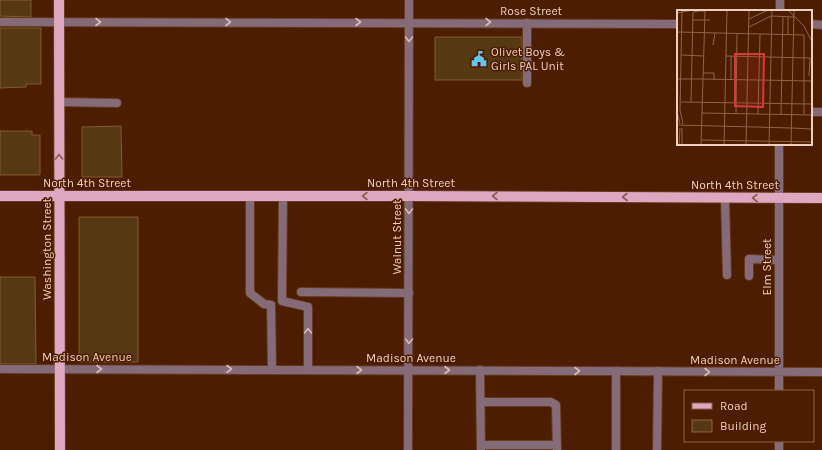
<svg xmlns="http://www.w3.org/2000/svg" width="822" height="450" font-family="Karla,sans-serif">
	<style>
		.building { fill: #563813; stroke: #835b2b }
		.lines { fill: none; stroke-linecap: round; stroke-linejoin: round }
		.service-casing { stroke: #67391f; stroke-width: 10 }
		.minor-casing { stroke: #67391f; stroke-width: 10 }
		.tertiary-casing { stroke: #67391f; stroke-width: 10 }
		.primary-casing { stroke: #67391f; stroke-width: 12 }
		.service { stroke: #856b77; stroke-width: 8 }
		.minor { stroke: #856b77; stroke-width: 8 }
		.tertiary { stroke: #856b77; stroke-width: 8 }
		.primary { stroke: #dda8c0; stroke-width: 10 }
		.oneway { stroke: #d9bbb1 }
		.oneway2 { stroke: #8e5c56 }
		.labels { text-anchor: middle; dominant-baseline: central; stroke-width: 3; stroke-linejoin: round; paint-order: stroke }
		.street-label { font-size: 12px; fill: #eecfbf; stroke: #4d1d00 }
		.poi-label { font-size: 12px; fill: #eecfbf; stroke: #4d1d00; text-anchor: start }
		.inset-road { fill: none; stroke: #8d644c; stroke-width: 1 }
		.view { fill: #d83937; fill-opacity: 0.15; stroke: #d83937; stroke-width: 2 }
		.inset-edge { fill: none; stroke: #eecfbf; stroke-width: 2 }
	</style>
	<rect width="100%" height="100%" fill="#4d1d00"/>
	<!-- building -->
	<path class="building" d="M 0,0 L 31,0 L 31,17 L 0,16 Z
		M 0,28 L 41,28 L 41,84 L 26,84 L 26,87 L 0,88 Z
		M 435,37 L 522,37 L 522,80 L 435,80 Z
		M 121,126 L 122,177 L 82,177 L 82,127 Z
		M 0,131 L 32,131 L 32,135 L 40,135 L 40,175 L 0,175 Z
		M 79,217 L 138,217 L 138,362 L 79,362 Z
		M 0,277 L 35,277 L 36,364 L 0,364 Z"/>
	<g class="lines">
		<defs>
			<path id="service" d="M 527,23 L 527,83
				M 59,102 L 117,103
				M 811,112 L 822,112
				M 250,196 L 250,293 L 264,304 L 271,305 L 272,370
				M 283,196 L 282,301 L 308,307 L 308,370
				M 725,198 L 727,275
				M 749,276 L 749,259 L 779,260
				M 301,292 L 409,293
				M 480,370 L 481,450
				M 616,371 L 616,450
				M 481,402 L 551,402 L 556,405 L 557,450
				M 481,445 L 557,445
				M 657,450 L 658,371"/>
			<path id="minor" d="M 780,0 L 780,11
				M 0,22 L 678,24
				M 811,24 L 822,25
				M 0,369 L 822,372
				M 779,391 L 779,144
				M 779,450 L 779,441"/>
			<path id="tertiary" d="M 408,450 L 409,0"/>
			<path id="primary" d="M 59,0 L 60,450
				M 0,196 L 409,196 L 822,198"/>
		</defs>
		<!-- service casing -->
		<use href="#service" class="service-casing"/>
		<!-- minor casing -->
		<use href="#minor" class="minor-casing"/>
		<!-- tertiary casing -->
		<use href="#tertiary" class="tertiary-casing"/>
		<!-- primary casing -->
		<use href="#primary" class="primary-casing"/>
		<!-- service -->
		<use href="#service" class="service"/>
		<!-- minor -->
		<use href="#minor" class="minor"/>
		<!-- tertiary -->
		<use href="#tertiary" class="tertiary"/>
		<!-- primary -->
		<use href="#primary" class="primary"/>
	</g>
	<!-- one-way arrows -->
	<defs><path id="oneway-chevron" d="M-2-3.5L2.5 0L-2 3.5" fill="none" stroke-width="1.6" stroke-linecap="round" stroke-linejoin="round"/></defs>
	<g class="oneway">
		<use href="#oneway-chevron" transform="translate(98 22)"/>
		<use href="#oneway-chevron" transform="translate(228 22)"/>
		<use href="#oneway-chevron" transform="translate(358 22)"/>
		<use href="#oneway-chevron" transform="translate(488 22)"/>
		<use href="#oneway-chevron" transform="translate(409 39) rotate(90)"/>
		<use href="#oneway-chevron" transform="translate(409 211) rotate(90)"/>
		<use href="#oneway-chevron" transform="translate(308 331) rotate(-90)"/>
		<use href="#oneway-chevron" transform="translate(409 341) rotate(90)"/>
		<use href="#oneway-chevron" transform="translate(99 369)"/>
		<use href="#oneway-chevron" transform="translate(229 369)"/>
		<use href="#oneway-chevron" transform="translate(359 370)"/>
		<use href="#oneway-chevron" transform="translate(447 370)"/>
		<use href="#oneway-chevron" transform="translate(577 371)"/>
		<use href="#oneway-chevron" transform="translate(707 372)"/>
	</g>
	<g class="oneway2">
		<use href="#oneway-chevron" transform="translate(59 157) rotate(-90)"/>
		<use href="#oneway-chevron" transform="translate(365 196) rotate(180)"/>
		<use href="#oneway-chevron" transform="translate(495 196) rotate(-180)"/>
		<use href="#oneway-chevron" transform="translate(625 197) rotate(-180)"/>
		<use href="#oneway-chevron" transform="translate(755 198) rotate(-180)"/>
	</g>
	<!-- icons -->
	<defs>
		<symbol id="civic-bare" viewBox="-9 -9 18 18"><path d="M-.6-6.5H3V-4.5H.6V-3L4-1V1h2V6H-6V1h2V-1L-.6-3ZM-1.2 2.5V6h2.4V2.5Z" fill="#66c4ef" stroke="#4d1d00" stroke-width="2.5" paint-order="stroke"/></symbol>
	</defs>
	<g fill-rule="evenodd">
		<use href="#civic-bare" x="468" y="48" width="22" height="22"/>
	</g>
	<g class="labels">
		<!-- street labels -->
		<g class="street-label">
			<text x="531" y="11">Rose Street</text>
			<text x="87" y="183">North 4th Street</text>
			<text x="411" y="183">North 4th Street</text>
			<text x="735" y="185">North 4th Street</text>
			<text transform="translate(397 237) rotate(-90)">Walnut Street</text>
			<text transform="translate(47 249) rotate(-90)">Washington Street</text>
			<text transform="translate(767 267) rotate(-90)">Elm Street</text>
			<text x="87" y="357">Madison Avenue</text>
			<text x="411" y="358">Madison Avenue</text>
			<text x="735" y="360">Madison Avenue</text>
		</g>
		<!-- poi labels -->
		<g class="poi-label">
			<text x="491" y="52">Olivet Boys &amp;<tspan x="491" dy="14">Girls PAL Unit</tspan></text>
		</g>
	</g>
	<!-- overview -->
	<g transform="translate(677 10)">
		<rect width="135" height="135" fill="#4d1d00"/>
		<path class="inset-road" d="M 5,0 L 3,100 L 6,114M 111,0 L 127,16 L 135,32M 0,3 L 16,0M 72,9 L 91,0M 16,10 L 33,10M 72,17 L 94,6 L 117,7M 0,22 L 127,25 L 127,104M 111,24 L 111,7M 36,35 L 38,23M 4,45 L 27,46M 49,46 L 133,48 L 132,66M 26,63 L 37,63 L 37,70M 0,69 L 26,69 L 24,135M 54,70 L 54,46M 4,92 L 135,94M 14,92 L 16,2 L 22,1 L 28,1 L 26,69 L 135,71M 0,101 L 3,114M 25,103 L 135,105M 59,103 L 60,23M 81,104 L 83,24M 104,104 L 106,7M 0,115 L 115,118M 114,118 L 135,119M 24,130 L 135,132 L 135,129M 2,135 L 3,118M 5,135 L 5,118M 47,135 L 50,0M 69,135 L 72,0M 92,135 L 95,0M 114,135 L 117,0"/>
		<path class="view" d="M 58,44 L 87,44 L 86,97 L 58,96 Z"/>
		<rect width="135" height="135" class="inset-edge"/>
	</g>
	<!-- legend -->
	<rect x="684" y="390" width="130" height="52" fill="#4d1d00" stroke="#8d644c"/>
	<rect x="692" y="403" width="20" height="6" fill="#dda8c0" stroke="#8d644c"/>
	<text x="720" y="410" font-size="12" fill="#eecfbf">Road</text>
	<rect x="692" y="420" width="20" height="12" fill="#563813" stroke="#8d644c"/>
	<text x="720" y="430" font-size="12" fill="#eecfbf">Building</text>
</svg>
